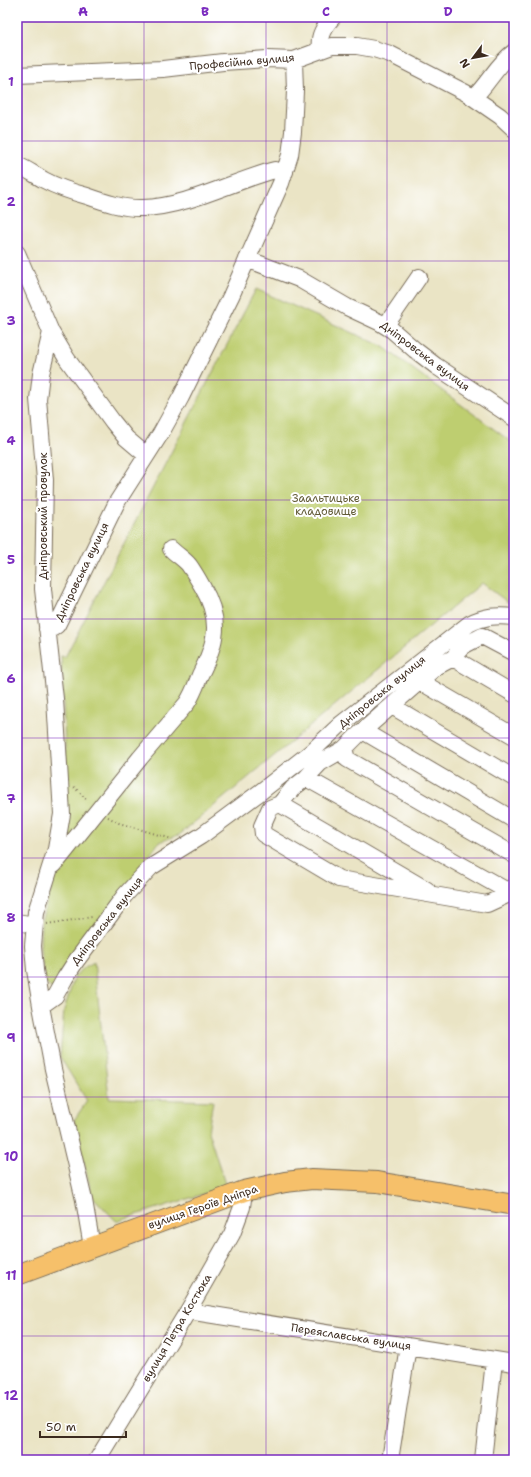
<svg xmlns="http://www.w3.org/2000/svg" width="531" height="1477" font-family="'Shantell Sans',sans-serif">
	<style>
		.green { fill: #bece70; stroke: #7c7c47 }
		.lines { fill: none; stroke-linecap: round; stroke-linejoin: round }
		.minor-casing { stroke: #786b58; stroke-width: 18 }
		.major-casing { stroke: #786b58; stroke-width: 22 }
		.path { stroke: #786b58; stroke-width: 2; stroke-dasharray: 1 3; stroke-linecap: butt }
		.minor { stroke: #fff; stroke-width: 16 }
		.major { stroke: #f6c06b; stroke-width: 20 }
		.grid { fill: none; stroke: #7b2cbf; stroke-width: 1; stroke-opacity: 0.55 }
		.labels { text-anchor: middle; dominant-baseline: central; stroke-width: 4; stroke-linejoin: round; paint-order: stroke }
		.street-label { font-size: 11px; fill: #3b2a1e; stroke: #fff }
		.park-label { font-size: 11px; fill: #625b37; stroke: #fff }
		.neatline { fill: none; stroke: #7b2cbf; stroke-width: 1.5 }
		.grid-label { font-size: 13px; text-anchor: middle; font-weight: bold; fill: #7b2cbf }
	</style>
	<rect width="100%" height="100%" fill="#fff"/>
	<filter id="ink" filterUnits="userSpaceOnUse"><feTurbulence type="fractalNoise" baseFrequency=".025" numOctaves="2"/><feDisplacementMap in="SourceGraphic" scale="8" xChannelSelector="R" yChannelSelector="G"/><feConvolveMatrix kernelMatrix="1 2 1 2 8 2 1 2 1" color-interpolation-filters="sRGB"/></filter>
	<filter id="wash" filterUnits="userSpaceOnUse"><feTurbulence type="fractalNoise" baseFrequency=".012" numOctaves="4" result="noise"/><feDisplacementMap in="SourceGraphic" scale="16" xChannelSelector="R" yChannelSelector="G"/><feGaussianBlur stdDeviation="0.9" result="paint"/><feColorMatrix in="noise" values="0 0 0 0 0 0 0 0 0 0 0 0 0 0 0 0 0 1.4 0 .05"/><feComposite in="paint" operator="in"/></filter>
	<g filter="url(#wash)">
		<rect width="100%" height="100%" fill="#eae4c5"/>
		<!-- green -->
		<path class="green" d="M 256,289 L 382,346 L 514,444 L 514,607 L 482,583 L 179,835 L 159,842 L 54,990 L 45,983 L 40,949 L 41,921 L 54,879 L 65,863 L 67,843 L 66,768 L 61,656 L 65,657 Z
			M 94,962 L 109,1098 L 213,1101 L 208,1131 L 226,1187 L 116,1221 L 92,1196 L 74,1120 L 87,1101 L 60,1057 L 64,1010 L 75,976 L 85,967 Z"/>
	</g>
	<g filter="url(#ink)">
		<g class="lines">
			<defs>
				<path id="minor" d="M 320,49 C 318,35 324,27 333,17
					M 17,75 L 163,69 L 223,62 L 267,59 L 294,60 L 332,46 L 357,46 L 374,49 L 390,54 L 468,94 L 500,116 L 514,129
					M 474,97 C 488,84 498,63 514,52
					M 17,165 C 27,169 35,175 44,180 C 57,187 72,192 87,196 C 104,202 124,209 143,208 C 186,207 233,181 275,170 L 285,172
					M 17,253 L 51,332 L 67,359 L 113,422 L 126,438 L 146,455
					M 247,259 L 299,279 L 347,307 L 379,322 L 392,330 L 415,350 L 436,366 L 514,418
					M 386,325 L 419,277
					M 51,332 L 41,374 L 38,399 L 45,480 L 43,589 L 55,699 L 62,814 L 56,849 L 36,912 L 33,946 L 35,970 L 41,1006 L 53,1069 L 84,1200 L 92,1247
					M 47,629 L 53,628 L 57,625 L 117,502 L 161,433 L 181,397 L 231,296 L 281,183 L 290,155 L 293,132 L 295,91 L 294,60
					M 514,653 L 482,636 L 463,646 L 453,658 L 436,667 L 357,736 L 344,749 L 347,759 L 514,855
					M 453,658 L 514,694
					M 421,682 L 514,736
					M 392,706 L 514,778
					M 363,731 L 514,820
					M 344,749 L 320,763 L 306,778 L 293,788 L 280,804 L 270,808 L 262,826 L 263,834 L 339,879 L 487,904 L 511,893 L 514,886
					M 306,778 L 511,893
					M 280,804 L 427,890
					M 54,865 L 140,758 L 187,703 C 193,694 196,685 200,675 C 217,642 222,620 202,586 C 198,579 194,572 189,565 C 184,559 177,555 171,549
					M 17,922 L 34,925
					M 41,1006 L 55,996 L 65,978 L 76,961 L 111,914 L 125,895 L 151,867 L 201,836 L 259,793 L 310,753 L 341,724 L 469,624 C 484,616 497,615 514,617
					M 188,1311 L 514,1363
					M 97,1460 L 188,1311 L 232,1234 L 242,1207 L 244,1191
					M 390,1460 L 408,1346
					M 483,1460 L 494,1361"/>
				<path id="major" d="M 17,1275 L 244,1191 L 285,1182 L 312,1179 L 377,1182 L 514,1205"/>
			</defs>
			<!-- minor casing -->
			<use href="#minor" class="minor-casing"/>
			<!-- major casing -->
			<use href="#major" class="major-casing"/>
			<!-- path -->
			<path class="path" d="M 74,787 L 88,801
				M 108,817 L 119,823 L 172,839
				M 47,924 L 92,917"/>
			<!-- minor -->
			<use href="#minor" class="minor"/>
			<!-- major -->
			<use href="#major" class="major"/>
		</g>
	</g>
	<!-- grid -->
	<path class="grid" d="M 144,17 L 144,1460M 266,17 L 266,1460M 387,17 L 387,1460M 17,141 L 514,141M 17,261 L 514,261M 17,380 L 514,380M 17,500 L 514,500M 17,619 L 514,619M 17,738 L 514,738M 17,858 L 514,858M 17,977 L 514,977M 17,1097 L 514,1097M 17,1216 L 514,1216M 17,1336 L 514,1336"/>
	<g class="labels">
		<!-- street labels -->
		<g class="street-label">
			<text transform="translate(242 62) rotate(-5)">Професійна вулиця</text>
			<text transform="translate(425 356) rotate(37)">Дніпровська вулиця</text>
			<text transform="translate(43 516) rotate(-90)">Дніпровський провулок</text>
			<text transform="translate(82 572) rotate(-64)">Дніпровська вулиця</text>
			<text transform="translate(382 692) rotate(-39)">Дніпровська вулиця</text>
			<text transform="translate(107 921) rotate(-52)">Дніпровська вулиця</text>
			<text transform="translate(203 1207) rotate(-19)">вулиця Героїв Дніпра</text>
			<text transform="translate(177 1328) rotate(-59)">вулиця Петра Костюка</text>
			<text transform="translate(351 1337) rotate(9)">Переяславська вулиця</text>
		</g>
		<!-- park labels -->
		<g class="park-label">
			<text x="326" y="498">Заальтицьке<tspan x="326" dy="13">кладовище</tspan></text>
		</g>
	</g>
	<!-- margin -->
	<rect width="531" height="1477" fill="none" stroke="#fff" stroke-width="44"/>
	<!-- north arrow -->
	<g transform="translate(473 58) rotate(238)" stroke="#ffffff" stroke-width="3" paint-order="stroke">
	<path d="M0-3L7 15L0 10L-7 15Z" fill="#3b2a1e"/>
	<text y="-6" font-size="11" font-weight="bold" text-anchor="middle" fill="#3b2a1e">N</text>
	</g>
	<!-- scale -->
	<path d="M40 1431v6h86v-6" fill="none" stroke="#3b2a1e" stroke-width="2"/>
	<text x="46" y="1431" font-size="12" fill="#3b2a1e" stroke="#ffffff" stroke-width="3" paint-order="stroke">50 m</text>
	<rect x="22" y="22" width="487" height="1433" class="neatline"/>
	<g class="grid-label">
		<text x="83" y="16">A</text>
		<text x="205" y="16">B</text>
		<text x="326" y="16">C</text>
		<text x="448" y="16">D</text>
		<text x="11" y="86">1</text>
		<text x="11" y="206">2</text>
		<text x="11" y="325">3</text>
		<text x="11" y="445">4</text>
		<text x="11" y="564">5</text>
		<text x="11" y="683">6</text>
		<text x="11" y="803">7</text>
		<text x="11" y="922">8</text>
		<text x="11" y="1042">9</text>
		<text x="11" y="1161">10</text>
		<text x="11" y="1280">11</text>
		<text x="11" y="1400">12</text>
	</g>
</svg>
